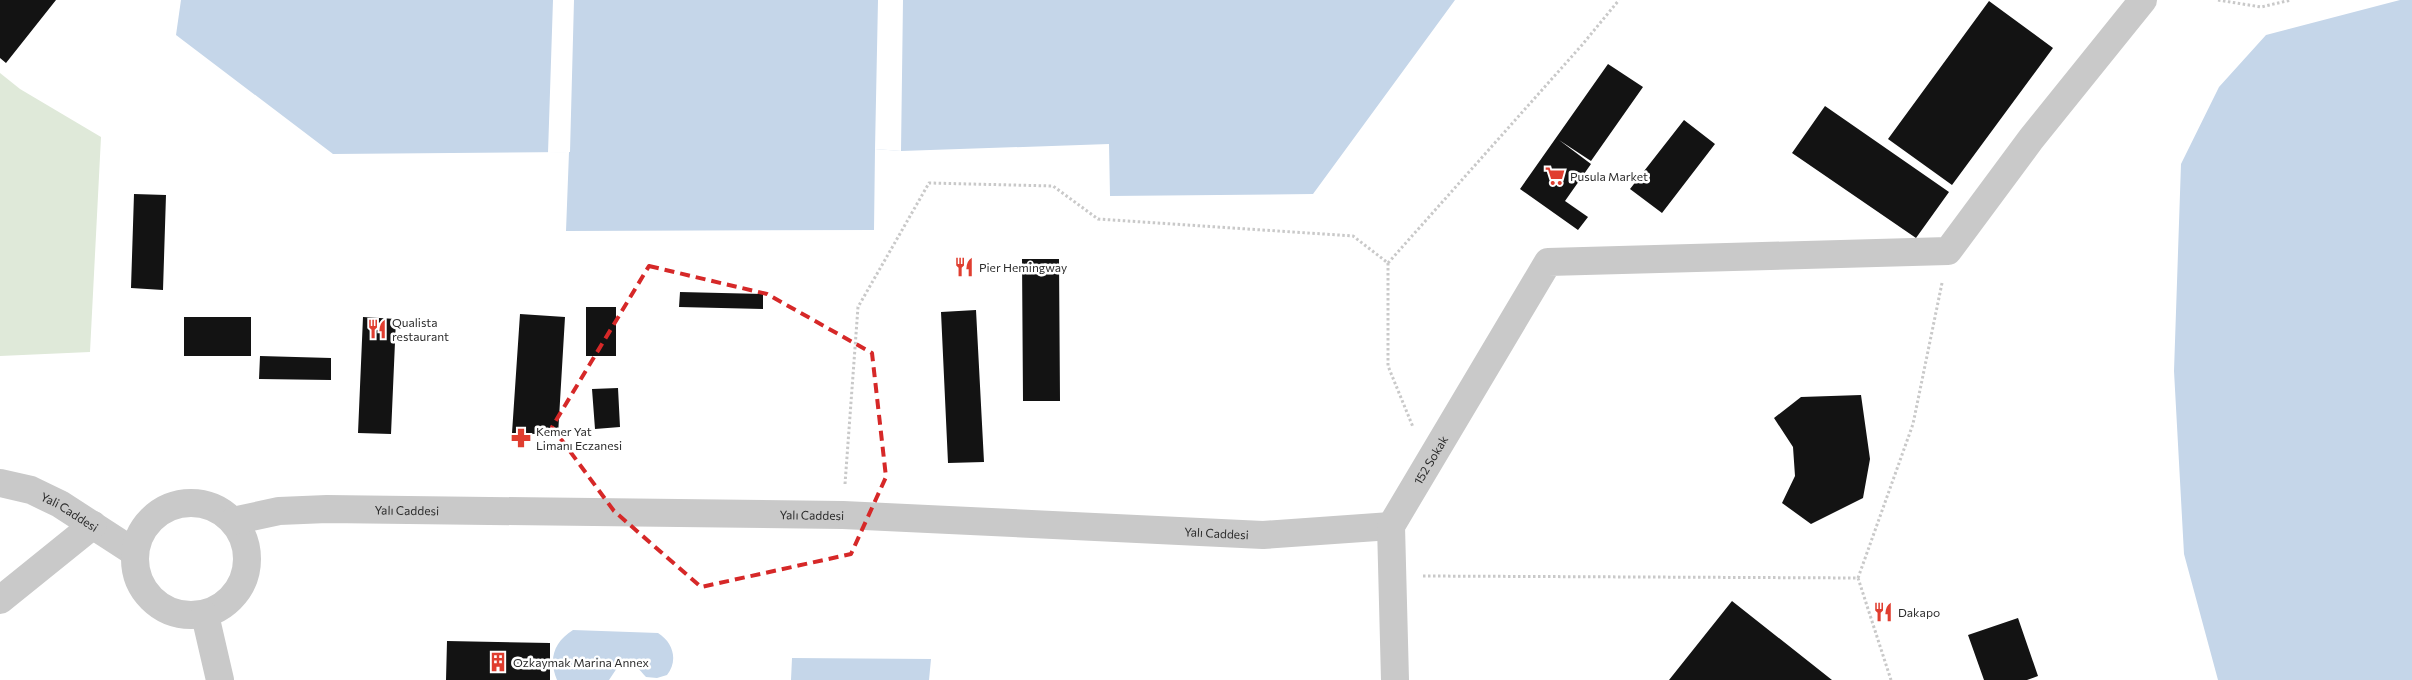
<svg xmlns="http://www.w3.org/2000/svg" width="2412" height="680" font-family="Commissioner,sans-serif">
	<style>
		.green { fill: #dfe9d9 }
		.water { fill: #c5d6e9 }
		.pier { fill: #fff }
		.building { fill: #131313 }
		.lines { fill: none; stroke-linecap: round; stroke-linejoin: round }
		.path { stroke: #c9c9c9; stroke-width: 3; stroke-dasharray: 2.5 2.5; stroke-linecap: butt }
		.minor { stroke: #c9c9c9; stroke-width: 28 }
		.marked { fill: none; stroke: #d62828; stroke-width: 4; stroke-dasharray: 10 6; stroke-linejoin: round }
		.labels { text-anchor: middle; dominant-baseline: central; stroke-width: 5; stroke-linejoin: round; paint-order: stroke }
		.poi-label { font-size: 12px; fill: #2c2c2c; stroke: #fff; text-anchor: start }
		.street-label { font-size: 12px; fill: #2c2c2c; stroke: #fff }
	</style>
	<rect width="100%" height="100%" fill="#fff"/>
	<!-- green -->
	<path class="green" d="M 0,73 L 20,89 L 101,137 L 90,352 L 0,356 Z"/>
	<!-- water -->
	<path class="water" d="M 181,0 L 1455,0 L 1313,194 L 1110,196 L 1109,144 L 901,151 L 875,149 L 874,230 L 566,231 L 569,152 L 333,154 L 176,35 Z
		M 2400,0 L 2412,0 L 2412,680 L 2218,680 L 2184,554 L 2174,371 L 2181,164 L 2219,87 L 2266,35 Z
		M 573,630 L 658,633 C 674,643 678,661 667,675 L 657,678 L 646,677 C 637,667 633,661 619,665 L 609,680 L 557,680 C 548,659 554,642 573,630 Z
		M 792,658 L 931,659 L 929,680 L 791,680 Z"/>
	<!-- pier -->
	<path class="pier" d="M 553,0 L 574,0 L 570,152 L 548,153 Z
		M 878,0 L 903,0 L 901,151 L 875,149 Z"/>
	<!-- building -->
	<path class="building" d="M 0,0 L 56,0 L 6,63 L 0,58 Z
		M 1989,1 L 2053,48 L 1952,185 L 1888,139 Z
		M 1608,64 L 1643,87 L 1591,161 L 1559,140 L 1591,164 L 1565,201 L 1588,217 L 1578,230 L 1520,189 Z
		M 1825,106 L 1949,192 L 1916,238 L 1792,153 Z
		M 1684,120 L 1715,144 L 1662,213 L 1630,189 Z
		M 134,194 L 166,195 L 163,290 L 131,288 Z
		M 1022,259 L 1059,259 L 1060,401 L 1023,401 Z
		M 680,292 L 763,294 L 763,309 L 679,307 Z
		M 586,307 L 616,307 L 616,356 L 586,356 Z
		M 976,310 L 984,462 L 948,463 L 941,312 Z
		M 520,314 L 565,317 L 558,435 L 512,433 Z
		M 184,317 L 251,317 L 251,356 L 184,356 Z
		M 363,317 L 396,319 L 391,434 L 358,433 Z
		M 260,356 L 331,358 L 331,380 L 259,379 Z
		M 618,388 L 620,427 L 595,429 L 592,389 Z
		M 1861,395 L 1870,459 L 1863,498 L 1811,524 L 1782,503 L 1795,476 L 1793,447 L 1774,418 L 1801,397 Z
		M 1732,601 L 1832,680 L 1669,680 Z
		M 2018,618 L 2038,676 L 2027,680 L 1984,680 L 1968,635 Z
		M 447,641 L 550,643 L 550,680 L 446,680 Z"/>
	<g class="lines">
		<!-- path -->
		<path class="path" d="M 2218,0 L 2261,7 L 2291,0
			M 1388,263 L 1582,45 L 1619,0
			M 845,484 L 858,307 L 929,183 L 1053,186 L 1098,219 L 1353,236 L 1388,263 L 1388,366 L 1413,427
			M 1423,576 L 1858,578 L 1913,424 L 1942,283
			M 1858,578 L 1891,680"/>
		<!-- minor -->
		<g class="minor">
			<path id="s1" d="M 0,483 L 31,490 L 60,504 L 134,552"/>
			<circle cx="191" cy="559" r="56"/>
			<path id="s2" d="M 233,521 L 279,511 L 327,509 L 843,515 L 1263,535 L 1391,526"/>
			<path d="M 0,600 L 93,525"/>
			<path d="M 205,615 L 220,680"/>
			<path id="s3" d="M 1395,680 L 1391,526 L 1548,262 L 1948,251 L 2031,139 L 2143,0"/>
		</g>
	</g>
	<!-- marked area -->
	<path class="marked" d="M 649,266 L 767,294 L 872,353 L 886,477 L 851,554 L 701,587 L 614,511 L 552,427 Z"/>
	<!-- icons -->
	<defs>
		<symbol id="supermarket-bare" viewBox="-9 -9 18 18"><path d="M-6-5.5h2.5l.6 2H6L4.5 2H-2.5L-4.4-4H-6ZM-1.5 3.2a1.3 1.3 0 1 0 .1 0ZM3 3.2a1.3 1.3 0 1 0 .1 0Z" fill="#e03e30" stroke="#fff" stroke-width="2.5" paint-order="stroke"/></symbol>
		<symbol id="restaurant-bare" viewBox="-9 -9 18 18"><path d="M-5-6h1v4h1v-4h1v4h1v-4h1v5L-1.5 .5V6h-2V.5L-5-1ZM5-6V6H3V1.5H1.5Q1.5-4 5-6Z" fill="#e03e30" stroke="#fff" stroke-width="2.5" paint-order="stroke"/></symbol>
		<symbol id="pharmacy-bare" viewBox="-9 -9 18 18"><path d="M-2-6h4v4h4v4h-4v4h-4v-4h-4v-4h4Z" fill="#e03e30" stroke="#fff" stroke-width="2.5" paint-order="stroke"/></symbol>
		<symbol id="building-bare" viewBox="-9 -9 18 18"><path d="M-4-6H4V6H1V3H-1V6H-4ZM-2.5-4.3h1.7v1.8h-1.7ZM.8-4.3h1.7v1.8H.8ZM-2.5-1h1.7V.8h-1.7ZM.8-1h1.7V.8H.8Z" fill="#e03e30" stroke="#fff" stroke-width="2.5" paint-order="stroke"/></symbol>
	</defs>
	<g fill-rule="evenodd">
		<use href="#supermarket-bare" x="1541" y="162" width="28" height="28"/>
		<use href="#restaurant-bare" x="950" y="253" width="28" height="28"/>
		<use href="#restaurant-bare" x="363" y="315" width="28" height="28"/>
		<use href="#pharmacy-bare" x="507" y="424" width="28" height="28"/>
		<use href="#restaurant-bare" x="1869" y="598" width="28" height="28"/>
		<use href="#building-bare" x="484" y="648" width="28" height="28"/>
	</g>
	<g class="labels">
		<!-- poi labels -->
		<g class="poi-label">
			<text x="1570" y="176">Pusula Market</text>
			<text x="979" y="267">Pier Hemingway</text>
			<text x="392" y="322">Qualista<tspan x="392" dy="14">restaurant</tspan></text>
			<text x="536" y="431">Kemer Yat<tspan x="536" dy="14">Limanı Eczanesi</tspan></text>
			<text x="1898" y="612">Dakapo</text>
			<text x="513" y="662">Ozkaymak Marina Annex</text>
		</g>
		<!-- street labels -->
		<g class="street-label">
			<text stroke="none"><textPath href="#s3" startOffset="231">152 Sokak</textPath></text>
			<text stroke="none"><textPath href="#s2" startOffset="175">Yalı Caddesi</textPath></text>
			<text stroke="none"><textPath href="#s1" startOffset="76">Yali Caddesi</textPath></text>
			<text stroke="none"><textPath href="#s2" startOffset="580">Yalı Caddesi</textPath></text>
			<text stroke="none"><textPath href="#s2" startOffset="985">Yalı Caddesi</textPath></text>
		</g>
	</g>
</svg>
